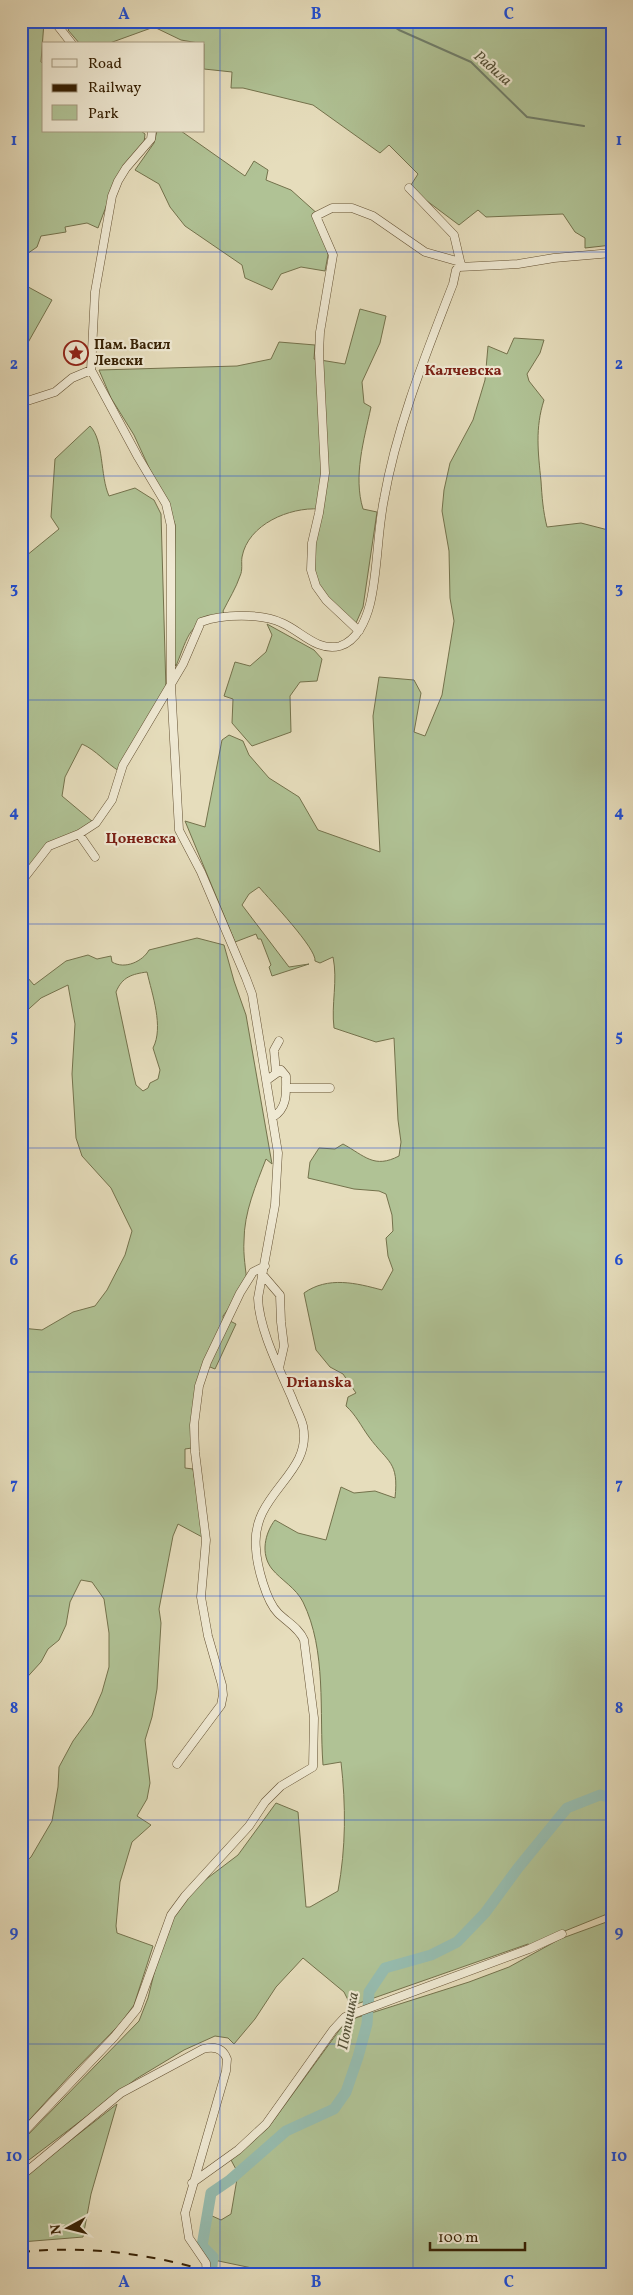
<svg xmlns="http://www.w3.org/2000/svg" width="633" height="2295" font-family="Vollkorn,serif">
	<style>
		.green { fill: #b0c295; stroke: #74724c; fill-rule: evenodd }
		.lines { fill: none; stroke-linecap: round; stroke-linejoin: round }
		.stream { stroke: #707e6b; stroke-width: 2 }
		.river { stroke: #96bcaf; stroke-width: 11 }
		.minor-casing { stroke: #635032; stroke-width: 9 }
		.minor { stroke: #efe9d3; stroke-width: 8 }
		.rail { stroke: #372104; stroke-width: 2; stroke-dasharray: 9 9; stroke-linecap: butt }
		.grid { fill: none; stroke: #1d4ed8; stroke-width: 1; stroke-opacity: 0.55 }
		.labels { text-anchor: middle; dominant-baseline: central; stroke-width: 4.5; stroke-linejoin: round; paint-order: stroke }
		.poi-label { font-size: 14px; font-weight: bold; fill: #372104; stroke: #efe9d3; text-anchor: start }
		.water-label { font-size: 15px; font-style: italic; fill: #545037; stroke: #efe9d3 }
		.neighbourhood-label { font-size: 15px; font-weight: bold; fill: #7a1f14; stroke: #efe9d3 }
		.neatline { fill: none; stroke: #1d4ed8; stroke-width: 2 }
		.grid-label { font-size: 16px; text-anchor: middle; font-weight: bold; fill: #1d4ed8 }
	</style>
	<rect width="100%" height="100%" fill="#e6ddbc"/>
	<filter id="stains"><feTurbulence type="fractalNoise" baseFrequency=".004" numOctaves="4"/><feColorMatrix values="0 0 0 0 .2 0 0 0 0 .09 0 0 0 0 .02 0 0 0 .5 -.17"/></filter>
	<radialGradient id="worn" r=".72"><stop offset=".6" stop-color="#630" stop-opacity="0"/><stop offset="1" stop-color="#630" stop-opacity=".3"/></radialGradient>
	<!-- green -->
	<path class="green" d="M 76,21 L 612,21 L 612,245 L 585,248 L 585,238 L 575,232 L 563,214 L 486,217 L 478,210 L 459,225 L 427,201 L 411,185 L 418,174 L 389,145 L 380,153 L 313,105 L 243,88 L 231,88 L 232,72 L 204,69 L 204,44 L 181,40 L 154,27 L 107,44 L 80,44 L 68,30 Z
		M 44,22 L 41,62 L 44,64 L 44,131 L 141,131 L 145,134 L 144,143 L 110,196 L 98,228 L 87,223 L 65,227 L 66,232 L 41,236 L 37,247 L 21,258 L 21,31 L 34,24 Z
		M 157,131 L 181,131 L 245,176 L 254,161 L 268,170 L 266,180 L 291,190 L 320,216 L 328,255 L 325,271 L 301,267 L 281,274 L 272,290 L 245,278 L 242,265 L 185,226 L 170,207 L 159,184 L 135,170 L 154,143 Z
		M 21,283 L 52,300 L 21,355 Z
		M 360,309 L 386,316 L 380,343 L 362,382 L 364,403 L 371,407 C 364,440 353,476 363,509 L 377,512 L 363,607 L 353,630 L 337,614 L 309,569 L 319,509 C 290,507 248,524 242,557 C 241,563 243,570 240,576 C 236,588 229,599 223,611 L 224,614 C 188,623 189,634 176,666 L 173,661 L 175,524 L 134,435 L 111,398 L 99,370 L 237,366 L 271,359 L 279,342 L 315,345 L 314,359 L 345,364 Z
		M 514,338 L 544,340 L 540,353 L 527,374 L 529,381 L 544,400 C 535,428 538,452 541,481 C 542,497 543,511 547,527 L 581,523 L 612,531 L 612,1912 L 530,1945 L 528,1944 L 351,2006 L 344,1992 L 303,1958 L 276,1987 L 255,2019 L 234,2044 L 228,2038 L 215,2036 L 184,2050 L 136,2079 L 21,2166 L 21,2142 L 139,2021 L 148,1998 L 164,1933 L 176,1902 L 238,1855 L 276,1803 L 298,1812 L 306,1907 L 310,1907 L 338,1891 C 346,1847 346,1806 341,1762 L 323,1765 C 319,1712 327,1651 303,1602 C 296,1588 281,1580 272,1569 C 260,1554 265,1533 275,1520 L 298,1533 L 326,1540 L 341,1487 L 354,1493 L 375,1491 L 395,1498 C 399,1461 388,1463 369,1437 C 361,1426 356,1415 346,1406 L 348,1397 L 356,1393 L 343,1374 L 330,1367 L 316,1350 L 304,1293 C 328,1276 356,1283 382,1290 L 393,1270 L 388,1256 L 386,1238 L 393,1231 L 392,1215 L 386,1194 L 379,1191 L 354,1189 L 308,1178 L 310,1162 L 319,1148 L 335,1149 L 343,1144 C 365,1156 374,1169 399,1156 L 401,1142 L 398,1120 L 394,1038 L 376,1042 L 334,1028 C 331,1004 338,981 333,957 L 320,963 L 315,961 C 317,949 270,900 259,887 L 249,894 L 242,905 L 289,967 L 309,964 L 272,976 L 269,967 L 271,965 L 261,939 L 258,939 L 256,934 L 235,942 L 185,821 L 205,827 L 222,740 L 229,735 L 243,741 L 249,755 L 269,778 L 299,797 L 318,830 L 380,852 L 373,716 L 379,677 L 414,680 L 421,693 L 414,732 L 425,736 L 442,695 L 454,621 L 450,598 L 449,551 L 442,511 L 444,490 L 450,463 L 473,420 L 485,380 L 488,346 L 507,354 Z
		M 90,426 C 104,440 100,476 109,496 L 135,488 L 154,500 L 161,514 L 166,690 L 119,771 C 106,763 96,750 82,744 L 65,777 L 62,796 L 93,822 L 89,827 C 49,843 43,843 21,881 L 21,560 L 59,529 L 51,517 L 55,459 Z
		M 267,624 L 314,650 L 322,659 L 317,681 L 300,682 L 290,696 L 291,732 L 252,746 L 232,723 L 233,699 L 224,696 L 235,662 L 250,666 L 266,652 L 272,635 Z
		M 197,938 L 224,945 L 234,981 L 246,1015 L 272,1164 L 266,1159 C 256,1185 244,1212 244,1241 C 243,1255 246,1270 247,1284 L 223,1316 L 224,1325 L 230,1321 L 236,1324 L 215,1369 L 210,1367 L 202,1369 L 192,1448 L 185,1449 L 185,1468 L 193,1469 L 204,1538 L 178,1524 L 173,1536 L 159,1609 L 161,1623 L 157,1689 L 152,1717 L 145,1740 L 150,1783 L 147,1799 L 137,1816 L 151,1825 L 132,1842 L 120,1882 L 116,1926 L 117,1933 L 153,1946 L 134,2005 L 120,2024 L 72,2073 L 21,2129 L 21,1866 L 31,1857 L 52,1821 L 58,1787 L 59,1767 L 73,1741 L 92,1715 L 102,1692 L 109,1667 L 109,1633 L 104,1599 L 92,1582 L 81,1580 L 70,1602 L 66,1625 L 59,1640 L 48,1649 L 41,1662 L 21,1684 L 21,1328 L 42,1330 L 73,1312 L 95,1306 L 107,1290 L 125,1255 L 132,1231 L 111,1188 L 82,1156 L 76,1138 L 72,1074 L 75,1024 L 68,985 L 41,998 L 21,1016 L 21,970 L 34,985 L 66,961 L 88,955 L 97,959 L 111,956 L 112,962 C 125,970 143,961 149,950 ZM 147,972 C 152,994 164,1027 153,1048 L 160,1070 L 158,1079 L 150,1083 L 148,1088 L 143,1091 L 136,1085 L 134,1077 L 116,992 C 122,977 132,974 147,972 Z
		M 612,1920 L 612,2274 L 262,2274 L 252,2268 L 209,2259 L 205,2241 L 210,2215 L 221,2220 L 231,2214 L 238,2173 L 231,2160 L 268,2128 L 346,2021 L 469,1982 L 509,1967 L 560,1939 Z
		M 117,2104 L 91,2194 L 83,2237 L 21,2242 L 21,2179 Z"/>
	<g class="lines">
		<!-- stream -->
		<path class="stream" d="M 385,21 L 399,30 L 471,62 L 527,117 L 584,126"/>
		<!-- river -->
		<path class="river" d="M 211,2274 L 213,2257 L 202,2246 L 211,2193 L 230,2180 L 286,2131 L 334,2109 L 346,2092 L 358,2057 L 367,2024 L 369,1992 L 385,1968 L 431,1955 L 457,1942 L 485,1913 L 518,1868 L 567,1808 L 600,1795 L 612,1798"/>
		<defs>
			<path id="minor" d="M 54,21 L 72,44
				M 21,28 L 33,21
				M 409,188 L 454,235 L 461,265
				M 21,403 L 55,392 L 72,378 L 91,370
				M 612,535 L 612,561
				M 359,631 L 326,600 L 316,586 L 311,570 L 312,543 L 319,513 L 325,473 L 319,353 L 320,332 L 333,255 L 316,216 L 332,208 L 352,208 L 373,216 L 425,252 L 460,262
				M 79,834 L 95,857
				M 21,882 L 49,846 L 79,834 L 96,823 L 112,800 L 123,765 L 183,664 L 201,622 C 222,614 262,613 282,623 C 301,631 317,652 340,646 C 357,641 366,620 370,604 C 378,571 377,534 384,499 C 397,425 426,354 453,284 L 456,270 L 459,267 L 518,264 L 554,258 L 612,253
				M 276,1073 L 274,1050 L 279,1041
				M 267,1080 L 281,1070 L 286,1076 C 286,1092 288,1108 273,1117
				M 286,1088 L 330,1088
				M 262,1274 L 280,1295 L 281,1322 L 284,1346 L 279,1368
				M 177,1764 L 221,1705 L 223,1695 L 222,1685 L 208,1636 L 201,1597 L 206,1540 L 195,1452 L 194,1425 L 199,1386 L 207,1362 L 240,1293 L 253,1272 L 265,1266
				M 21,2135 L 114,2037 L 137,2009 L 171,1915 L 185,1896 L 249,1826 L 265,1802 L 281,1786 L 313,1767 L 314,1718 L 304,1640 C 299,1628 287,1622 278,1613 C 266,1601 257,1566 256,1549 C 250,1493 313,1475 303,1426 C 301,1417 295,1407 292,1398 C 279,1368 259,1329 258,1298 L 275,1205 L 278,1153 L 252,994 L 246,978 L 201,872 L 179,830 L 171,685 L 171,526 L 166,504 L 138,457 L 91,370 L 95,292 L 112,196 L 118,181 L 126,168 L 151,139 L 152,131
				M 21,2176 L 121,2093 L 203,2049 C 214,2046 223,2048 227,2059 L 226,2071 L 185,2213 L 189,2238 L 206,2263 L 207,2274
				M 192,2183 L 238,2150 L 266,2124 L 333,2030 L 345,2017 L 529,1949 L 562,1934"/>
		</defs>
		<!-- minor casing -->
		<use href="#minor" class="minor-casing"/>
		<!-- minor -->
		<use href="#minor" class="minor"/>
		<!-- rail -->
		<path class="rail" d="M 21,2252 C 89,2245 153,2254 218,2274"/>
	</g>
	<!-- grid -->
	<path class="grid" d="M 220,21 L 220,2274M 413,21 L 413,2274M 21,252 L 612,252M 21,476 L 612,476M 21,700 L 612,700M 21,924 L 612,924M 21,1148 L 612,1148M 21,1372 L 612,1372M 21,1596 L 612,1596M 21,1820 L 612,1820M 21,2044 L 612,2044"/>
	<!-- icons -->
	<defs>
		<symbol id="sight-ring" viewBox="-11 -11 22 22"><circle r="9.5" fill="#efe9d3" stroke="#8f2418" stroke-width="1.5"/><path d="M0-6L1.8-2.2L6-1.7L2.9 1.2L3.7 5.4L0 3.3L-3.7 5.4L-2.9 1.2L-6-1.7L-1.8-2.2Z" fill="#8f2418"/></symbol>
	</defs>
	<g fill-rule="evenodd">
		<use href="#sight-ring" x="62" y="339" width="28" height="28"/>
	</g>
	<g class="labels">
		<!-- poi labels -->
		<g class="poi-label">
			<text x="94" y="345">Пам. Васил<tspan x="94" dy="16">Левски</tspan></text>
		</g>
		<!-- water labels -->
		<g class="water-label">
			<text transform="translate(492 69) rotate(41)">Радила</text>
			<text transform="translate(349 2021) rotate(-79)">Попишка</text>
		</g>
		<!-- neighbourhood labels -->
		<g class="neighbourhood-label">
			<text x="463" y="371">Калчевска</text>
			<text x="141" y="839">Цоневска</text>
			<text x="319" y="1383">Drianska</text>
		</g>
	</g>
	<!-- margin -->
	<rect width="633" height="2295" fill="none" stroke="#e6ddbc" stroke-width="55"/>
	<!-- legend -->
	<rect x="42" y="42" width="162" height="90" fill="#efe9d3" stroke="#a59980"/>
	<rect x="52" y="59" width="25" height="8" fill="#efe9d3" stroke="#a59980"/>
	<text x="88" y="68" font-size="15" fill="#372104">Road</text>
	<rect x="52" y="84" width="25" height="8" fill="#372104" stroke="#a59980"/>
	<text x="88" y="92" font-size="15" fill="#372104">Railway</text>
	<rect x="52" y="105" width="25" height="15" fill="#b0c295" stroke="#a59980"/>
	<text x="88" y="118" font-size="15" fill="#372104">Park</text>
	<!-- north arrow -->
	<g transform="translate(68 2228) rotate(263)" stroke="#efe9d3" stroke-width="4" paint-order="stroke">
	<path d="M0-4L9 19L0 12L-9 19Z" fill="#372104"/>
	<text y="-8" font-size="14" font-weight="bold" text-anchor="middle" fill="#372104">N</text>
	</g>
	<!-- scale -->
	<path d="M430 2242v8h95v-8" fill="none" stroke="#372104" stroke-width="2.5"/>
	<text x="438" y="2242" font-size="15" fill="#372104" stroke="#efe9d3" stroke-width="4" paint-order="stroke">100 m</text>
	<rect x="28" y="28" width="578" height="2240" class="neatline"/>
	<g class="grid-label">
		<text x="124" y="19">A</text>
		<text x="316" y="19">B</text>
		<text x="509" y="19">C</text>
		<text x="14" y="145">1</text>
		<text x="619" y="145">1</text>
		<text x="14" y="369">2</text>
		<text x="619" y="369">2</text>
		<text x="14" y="593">3</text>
		<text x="619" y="593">3</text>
		<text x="14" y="817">4</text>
		<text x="619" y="817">4</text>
		<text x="14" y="1041">5</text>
		<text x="619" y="1041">5</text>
		<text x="14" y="1265">6</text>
		<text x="619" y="1265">6</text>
		<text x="14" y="1489">7</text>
		<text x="619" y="1489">7</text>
		<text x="14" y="1713">8</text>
		<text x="619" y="1713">8</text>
		<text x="14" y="1937">9</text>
		<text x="619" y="1937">9</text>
		<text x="14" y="2161">10</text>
		<text x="619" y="2161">10</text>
		<text x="124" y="2287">A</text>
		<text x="316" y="2287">B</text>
		<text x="509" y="2287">C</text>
	</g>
	<rect width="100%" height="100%" filter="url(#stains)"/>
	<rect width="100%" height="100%" fill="url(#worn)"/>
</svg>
